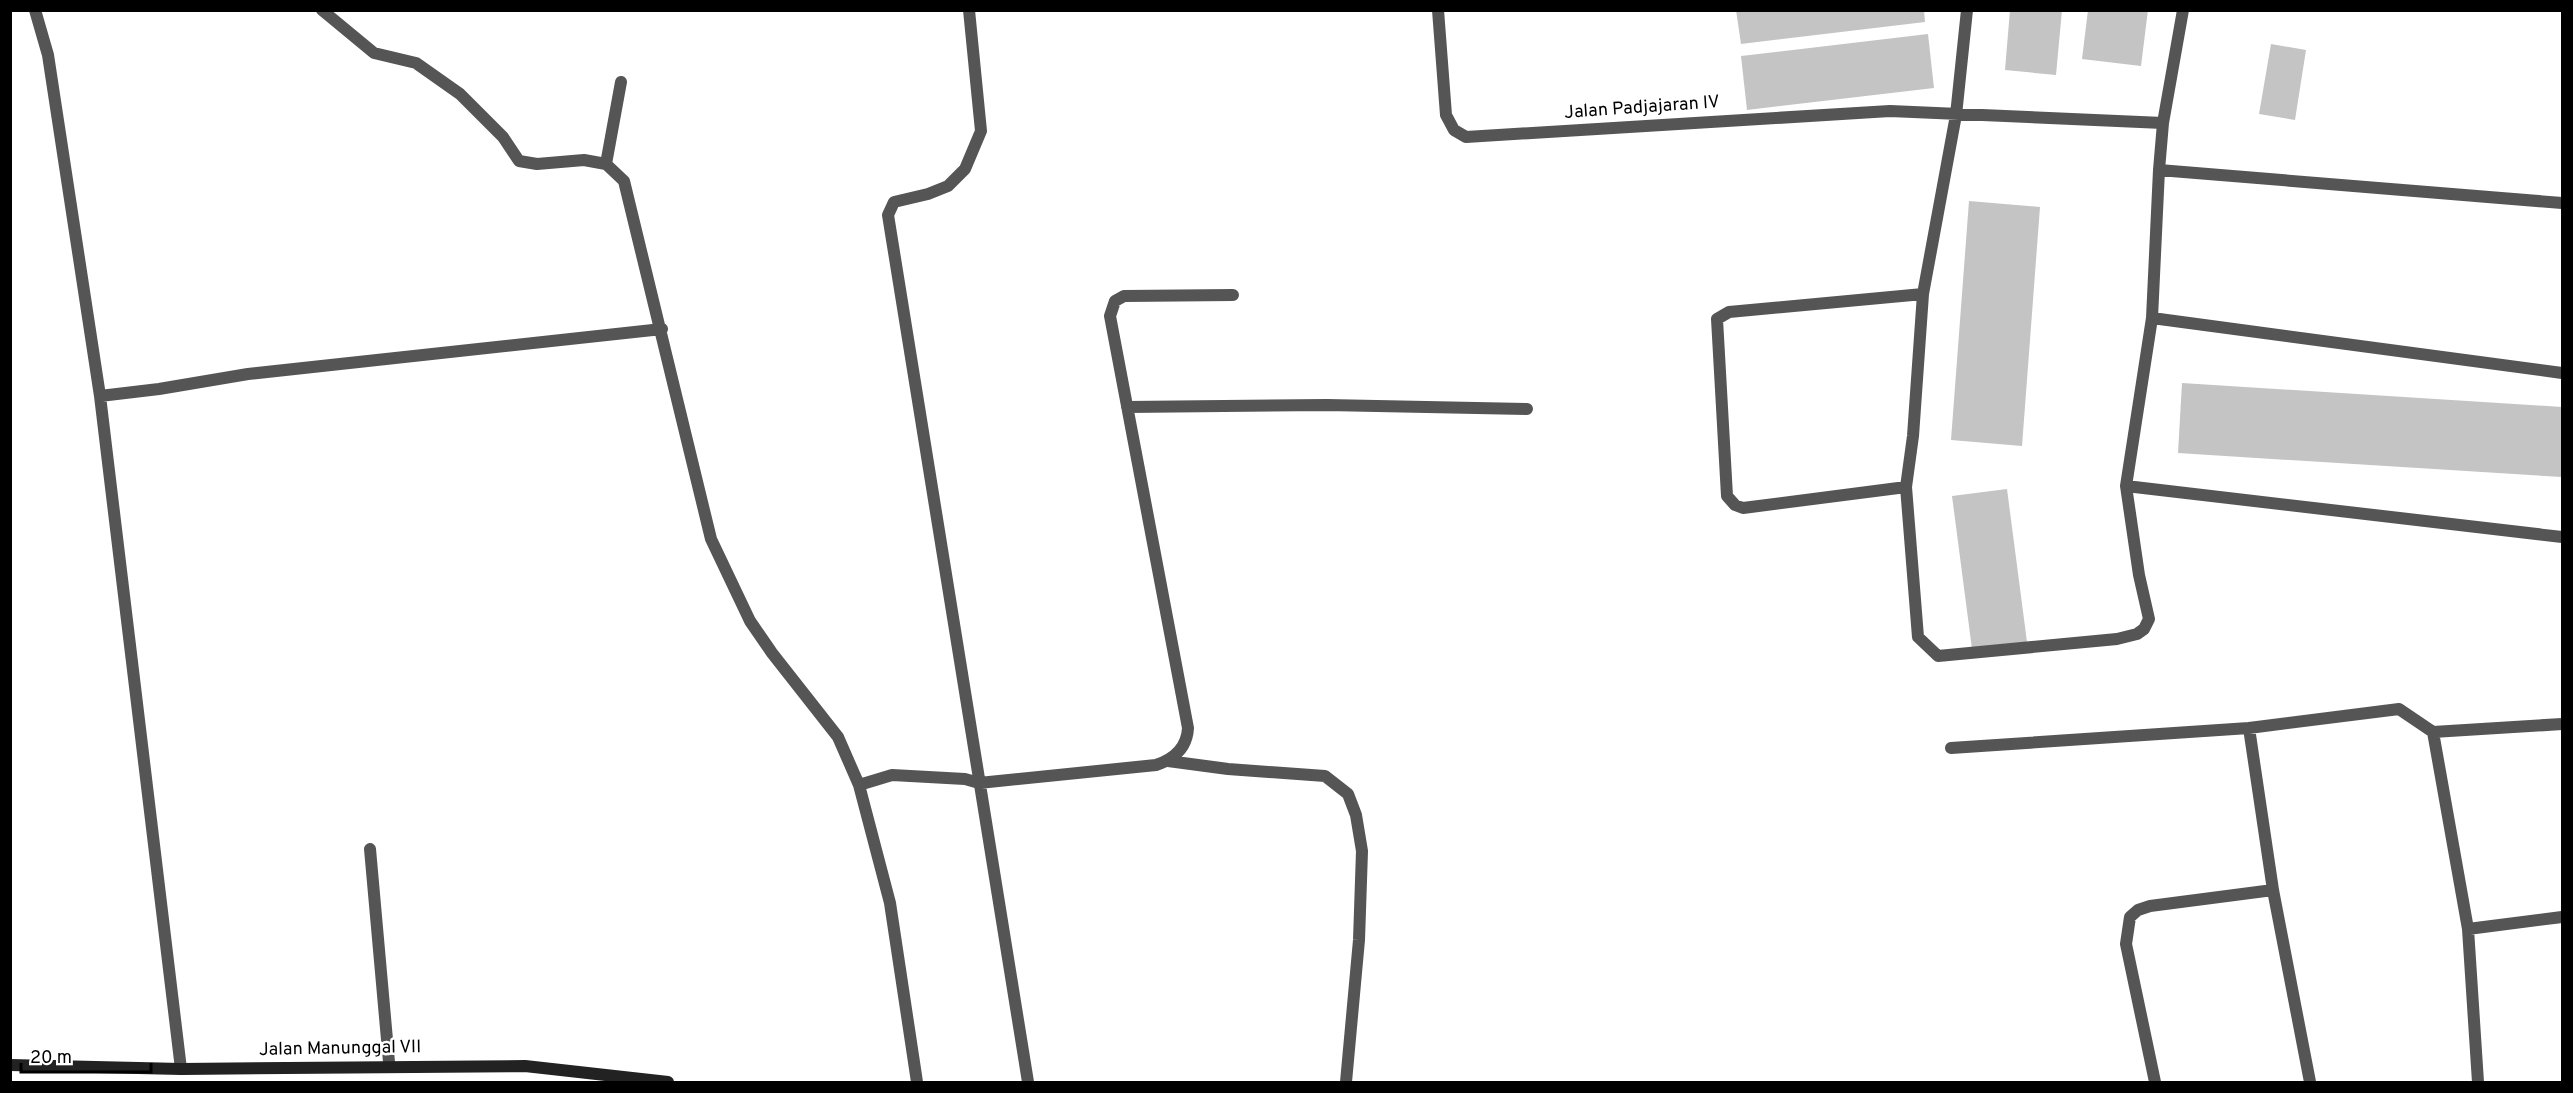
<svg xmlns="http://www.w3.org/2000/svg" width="2573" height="1093" font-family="Overpass,sans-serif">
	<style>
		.building { fill: #c4c4c4 }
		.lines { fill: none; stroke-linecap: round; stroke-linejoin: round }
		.lane { stroke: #555; stroke-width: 12 }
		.street { stroke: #555; stroke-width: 12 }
		.secondary { stroke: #222; stroke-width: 12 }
		.labels { text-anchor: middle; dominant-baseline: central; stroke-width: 5; stroke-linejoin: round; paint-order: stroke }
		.street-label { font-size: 18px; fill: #000; stroke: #fff }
	</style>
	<rect width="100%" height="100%" fill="#fff"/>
	<!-- building -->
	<path class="building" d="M 1736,10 L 1924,10 L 1925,22 L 1741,44 Z
		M 2010,10 L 2062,10 L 2056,75 L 2005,70 Z
		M 2088,10 L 2148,10 L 2141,66 L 2082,59 Z
		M 1928,34 L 1934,88 L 1747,110 L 1741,56 Z
		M 2271,44 L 2306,50 L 2295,120 L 2259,114 Z
		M 1969,201 L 2040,207 L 2022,446 L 1951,440 Z
		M 2182,383 L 2562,407 L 2562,477 L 2178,453 Z
		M 2007,489 L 2027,642 L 1972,649 L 1952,496 Z"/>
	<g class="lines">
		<!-- lane -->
		<path class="lane" d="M 370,849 L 389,1062"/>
		<!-- street -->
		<path class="street" d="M 35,10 L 48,55 L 100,396 L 181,1069
			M 322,10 L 374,53 L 416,63 L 460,94 L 503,137 L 519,161 L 537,164 L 584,160 L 606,164 L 624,181 L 711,539 L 750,621 L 772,653 L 838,737 L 859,785
			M 969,10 L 981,131 L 965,169 L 948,186 L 928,194 L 894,202 L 888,215 L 1028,1082
			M 1438,10 L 1446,115 L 1454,130 L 1466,137 L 1890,111 L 2163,123
			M 1967,10 L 1956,115 L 1923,294 L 1913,436 L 1906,487 L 1918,637 L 1938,656 L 2117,639 L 2137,634 L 2144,629 L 2149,619 L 2139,575 L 2126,486 L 2152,318 L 2159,170 L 2163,123 L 2183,10
			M 606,164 L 621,82
			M 2159,170 L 2562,203
			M 2152,318 L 2562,373
			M 100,396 L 159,389 L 248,374 L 662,329
			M 1127,407 L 1327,405 L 1527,409
			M 2126,486 L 2562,537
			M 1906,487 L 1743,508 L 1735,505 L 1727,496 L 1717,319 L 1729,312 L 1923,294
			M 2249,728 L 2273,890 L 2310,1082
			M 2433,732 L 2468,929 L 2478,1082
			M 1951,748 L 2249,728 L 2399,709 L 2433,732 L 2562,724
			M 1168,761 L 1228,769 L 1325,776 L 1348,794 L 1356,815 L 1362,851 L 1359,940 L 1346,1082
			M 2468,929 L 2562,917
			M 917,1082 L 890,903 L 859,785 L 892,775 L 965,779 L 979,783 L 1156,765 C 1174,759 1187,748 1188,728 L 1110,316 L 1115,301 L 1124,296 L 1233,295
			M 2155,1082 L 2126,944 L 2130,917 L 2138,910 L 2150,906 L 2273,890"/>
		<!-- secondary -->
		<path class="secondary" d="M 10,1065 L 181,1069 L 525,1066 L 668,1082"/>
	</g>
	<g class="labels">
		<!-- street labels -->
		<g class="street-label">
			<text transform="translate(1642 108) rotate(-4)">Jalan Padjajaran IV</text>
			<text transform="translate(340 1049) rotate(-1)">Jalan Manunggal VII</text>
		</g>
	</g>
	<!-- border -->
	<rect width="2573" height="1093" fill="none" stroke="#000000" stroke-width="24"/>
	<!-- scale -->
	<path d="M21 1063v9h130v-9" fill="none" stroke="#000000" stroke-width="3"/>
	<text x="30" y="1063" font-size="18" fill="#000000" stroke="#ffffff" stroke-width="4.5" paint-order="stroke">20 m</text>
</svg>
